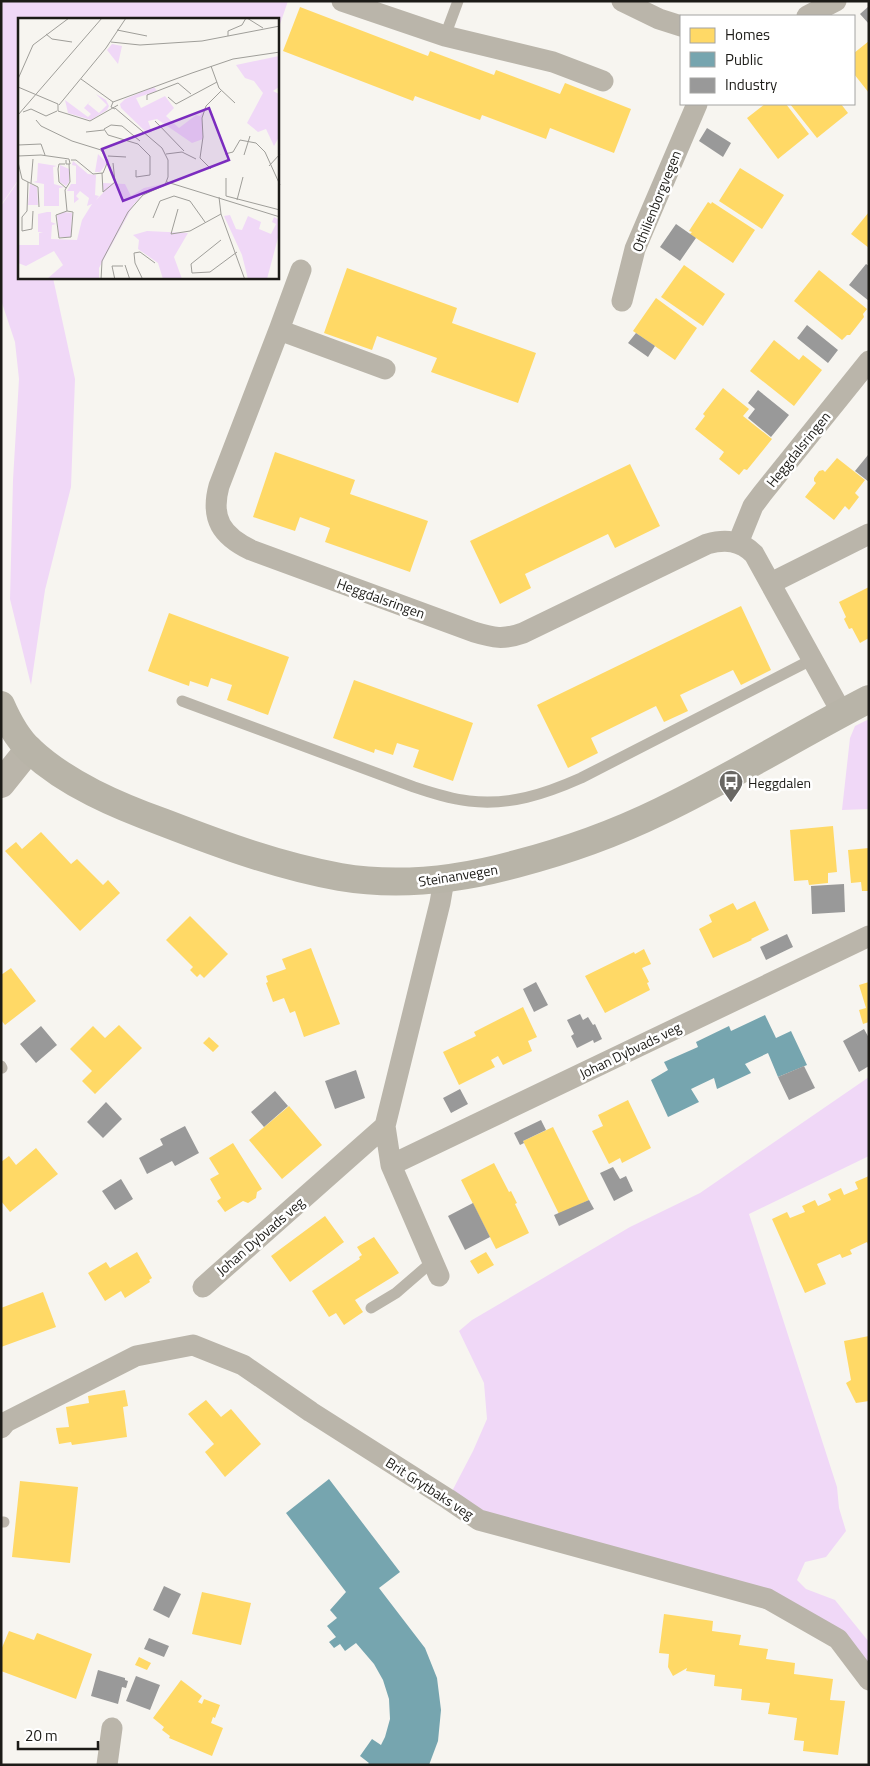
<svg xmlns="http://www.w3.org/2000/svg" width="870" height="1766" font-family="'Titillium Web',sans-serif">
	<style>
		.green { fill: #f0d8f7 }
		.homes { fill: #ffd966 }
		.public { fill: #76a5af }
		.industry { fill: #999 }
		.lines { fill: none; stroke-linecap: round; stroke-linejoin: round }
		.service { stroke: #bab5aa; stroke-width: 11 }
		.minor { stroke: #bab5aa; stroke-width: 21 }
		.tertiary { stroke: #bab5aa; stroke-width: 28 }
		.secondary { stroke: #b8b4a8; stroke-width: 28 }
		.labels { text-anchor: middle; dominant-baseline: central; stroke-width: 5; stroke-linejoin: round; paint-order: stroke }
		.street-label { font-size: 14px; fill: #1c1b17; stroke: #fff }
		.poi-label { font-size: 14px; fill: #1c1b17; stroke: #fff; text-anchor: start }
		.inset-road { fill: none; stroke: #9f9e99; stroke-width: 1 }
		.view { fill: #7b2cbf; fill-opacity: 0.15; stroke: #7b2cbf; stroke-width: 2.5 }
		.inset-edge { fill: none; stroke: #1c1b17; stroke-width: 2.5 }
	</style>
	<rect width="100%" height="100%" fill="#f7f5f0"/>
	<!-- green -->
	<path class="green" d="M 1,1 L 288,1 L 278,30 L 278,19 L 19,19 L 19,179 L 1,205 Z
		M 19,180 L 19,278 L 53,278 L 75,379 L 71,487 L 45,590 L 31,685 L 10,599 L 13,480 L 19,379 L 15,342 L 1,300 L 1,206 Z
		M 869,719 L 869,809 L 842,810 L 850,738 L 855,726 Z
		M 869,1077 L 869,1156 L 749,1214 L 837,1487 L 839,1508 L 846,1531 L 826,1557 L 805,1562 L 797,1580 L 806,1589 L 835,1600 L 869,1642 L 869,1680 L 838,1639 L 768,1599 L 479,1520 L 448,1499 L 473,1451 L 487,1419 L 484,1383 L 459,1331 L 472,1320 L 630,1227 L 700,1193 Z"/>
	<!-- homes -->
	<path class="homes" d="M 300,7 L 428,56 L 430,51 L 494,75 L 496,70 L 560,94 L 565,83 L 631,109 L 614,153 L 550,128 L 546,139 L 482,115 L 480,120 L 415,96 L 413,101 L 283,51 Z
		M 869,41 L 869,93 L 854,74 L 854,53 Z
		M 765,104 L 786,104 L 809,134 L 778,159 L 747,118 Z
		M 790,104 L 841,104 L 848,113 L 817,138 Z
		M 740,168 L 784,195 L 762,229 L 719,201 Z
		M 708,202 L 711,204 L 712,202 L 755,230 L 733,263 L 690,234 L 692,232 L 689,231 Z
		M 869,212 L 869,248 L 851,234 Z
		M 684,265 L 725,294 L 703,326 L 661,297 Z
		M 347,268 L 457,308 L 452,323 L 536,353 L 518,403 L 431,372 L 437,358 L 377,336 L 372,350 L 324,333 Z
		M 819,270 L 867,309 L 863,314 L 864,317 L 850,335 L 847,335 L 842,340 L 794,301 Z
		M 656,298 L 697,328 L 675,360 L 633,331 Z
		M 774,340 L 799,360 L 803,355 L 822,370 L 794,406 L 750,371 Z
		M 723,388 L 749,409 L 743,416 L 772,439 L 747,470 L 744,469 L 739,475 L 719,459 L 724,452 L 695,429 L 705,416 L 703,414 Z
		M 275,452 L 355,480 L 350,494 L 428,521 L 410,572 L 325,542 L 330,528 L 300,517 L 295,531 L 253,517 Z
		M 837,458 L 865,480 L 855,493 L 859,497 L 849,510 L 845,506 L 834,520 L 805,497 L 816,483 L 814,481 L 814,478 L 819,471 L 823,470 L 825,472 Z
		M 630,464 L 660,526 L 615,548 L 608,534 L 525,574 L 531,588 L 500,604 L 470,541 Z
		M 869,587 L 869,638 L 860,643 L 852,628 L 849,629 L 844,619 L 846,617 L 839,602 Z
		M 741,606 L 771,670 L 741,685 L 733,670 L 680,695 L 688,711 L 664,722 L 656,706 L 591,738 L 598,753 L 568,768 L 537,705 Z
		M 169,613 L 289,657 L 268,715 L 227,700 L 232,685 L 211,678 L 208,687 L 190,681 L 189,686 L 148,671 Z
		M 354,680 L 473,723 L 453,781 L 413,767 L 419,750 L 397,743 L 393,755 L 375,749 L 374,753 L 333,738 Z
		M 833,826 L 837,872 L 828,873 L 828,883 L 809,885 L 808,880 L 794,881 L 790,830 Z
		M 41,832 L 71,864 L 77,859 L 103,885 L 108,880 L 120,893 L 80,931 L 5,851 L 16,842 L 22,849 Z
		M 869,848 L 869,891 L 862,891 L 861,882 L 851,883 L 848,850 Z
		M 755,901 L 769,930 L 751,939 L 752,940 L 713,958 L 699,929 L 712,922 L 709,915 L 733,903 L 737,910 Z
		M 190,916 L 228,954 L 204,978 L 200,974 L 197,977 L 190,970 L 193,967 L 166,940 Z
		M 311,948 L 340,1024 L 304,1037 L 295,1011 L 290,1013 L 284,998 L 273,1002 L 266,983 L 268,982 L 266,976 L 286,969 L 282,959 Z
		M 644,949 L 651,964 L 642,968 L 649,982 L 647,983 L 650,990 L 605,1013 L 585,976 L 634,952 L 635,954 Z
		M 11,968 L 36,1001 L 5,1025 L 1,1020 L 1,975 Z
		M 869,982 L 869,1022 L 863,1024 L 859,1010 L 866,1008 L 859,985 Z
		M 523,1007 L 537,1037 L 528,1041 L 532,1051 L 503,1065 L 498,1056 L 491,1060 L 495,1067 L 459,1085 L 443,1052 L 476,1036 L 474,1032 Z
		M 119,1025 L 142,1048 L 95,1094 L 82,1081 L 92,1071 L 70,1049 L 93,1026 L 105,1038 Z
		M 209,1037 L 219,1046 L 213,1052 L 203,1043 Z
		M 628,1100 L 651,1148 L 622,1163 L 620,1158 L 609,1164 L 592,1131 L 603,1126 L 598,1115 Z
		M 289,1106 L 322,1145 L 282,1179 L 249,1140 Z
		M 553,1127 L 589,1200 L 559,1214 L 523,1141 Z
		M 233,1143 L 262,1189 L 257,1192 L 256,1198 L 248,1203 L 243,1201 L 225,1212 L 217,1201 L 221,1198 L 210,1179 L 219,1174 L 209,1158 Z
		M 36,1148 L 58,1174 L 10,1212 L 1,1201 L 1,1162 L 9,1156 L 16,1165 Z
		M 494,1163 L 509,1192 L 511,1191 L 517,1203 L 515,1204 L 529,1233 L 496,1249 L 461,1180 Z
		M 869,1176 L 869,1246 L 867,1242 L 850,1250 L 852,1254 L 842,1258 L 840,1254 L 817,1264 L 826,1284 L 805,1293 L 772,1219 L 787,1212 L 790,1218 L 805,1212 L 802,1206 L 815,1200 L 818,1206 L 831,1200 L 828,1194 L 841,1188 L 844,1195 L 858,1189 L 855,1182 Z
		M 325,1216 L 344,1242 L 290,1282 L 271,1256 Z
		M 374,1237 L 399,1273 L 355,1300 L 363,1312 L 344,1325 L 336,1313 L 329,1317 L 312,1291 L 360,1259 L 359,1257 L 362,1255 L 357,1247 Z
		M 137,1252 L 152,1278 L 149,1280 L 150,1282 L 125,1298 L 121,1291 L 105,1301 L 88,1273 L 106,1262 L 110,1268 Z
		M 486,1252 L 494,1265 L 478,1274 L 470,1261 Z
		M 43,1292 L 56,1327 L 1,1347 L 1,1308 Z
		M 869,1336 L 869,1401 L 856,1403 L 846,1383 L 851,1380 L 844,1341 Z
		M 125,1390 L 128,1406 L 123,1407 L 127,1437 L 72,1445 L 71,1442 L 59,1444 L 56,1428 L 69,1427 L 66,1407 L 89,1403 L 88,1396 Z
		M 206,1400 L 221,1417 L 231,1409 L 261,1444 L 225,1477 L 205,1452 L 214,1444 L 188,1414 Z
		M 20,1481 L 78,1487 L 70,1563 L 12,1557 Z
		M 202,1592 L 251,1603 L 241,1645 L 192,1634 Z
		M 664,1614 L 713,1621 L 712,1631 L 741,1635 L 739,1645 L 768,1649 L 766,1659 L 795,1663 L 794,1674 L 833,1679 L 830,1700 L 845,1701 L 838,1755 L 803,1751 L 804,1741 L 794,1740 L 797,1718 L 768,1714 L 770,1703 L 741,1700 L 742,1689 L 714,1686 L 715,1675 L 686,1671 L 687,1668 L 673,1676 L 668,1667 L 669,1654 L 659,1653 Z
		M 9,1631 L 34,1640 L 37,1633 L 92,1654 L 76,1699 L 1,1671 L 1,1650 Z
		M 139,1657 L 151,1663 L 147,1670 L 135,1665 Z
		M 181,1680 L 202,1696 L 198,1702 L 202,1704 L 204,1699 L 220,1705 L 215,1718 L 213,1717 L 211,1723 L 223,1728 L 212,1756 L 169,1738 L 170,1736 L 162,1730 L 164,1727 L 153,1718 Z"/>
	<!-- public -->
	<path class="public" d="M 765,1015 L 776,1038 L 791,1031 L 807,1065 L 778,1077 L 768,1053 L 745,1064 L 751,1073 L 717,1089 L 714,1078 L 691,1089 L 699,1102 L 668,1117 L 651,1080 L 668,1070 L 664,1062 L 698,1047 L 696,1042 L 729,1026 L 731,1031 Z
		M 329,1479 L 400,1572 L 379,1588 L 425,1648 L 437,1678 L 441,1710 L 438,1741 L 429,1765 L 367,1765 L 369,1763 L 360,1756 L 372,1739 L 381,1745 L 385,1737 L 390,1719 L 389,1699 L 383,1680 L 374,1664 L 356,1643 L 345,1651 L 340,1644 L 334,1648 L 329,1642 L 336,1637 L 327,1626 L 337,1618 L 330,1610 L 346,1592 L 286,1513 Z"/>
	<!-- industry -->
	<path class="industry" d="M 869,6 L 869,24 L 860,14 Z
		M 707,128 L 731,143 L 723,157 L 699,141 Z
		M 676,224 L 696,238 L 680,261 L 660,247 Z
		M 866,264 L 869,266 L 869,301 L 849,285 Z
		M 807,325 L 838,350 L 828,363 L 797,338 Z
		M 636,333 L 655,346 L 648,357 L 628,343 Z
		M 758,390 L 789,415 L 771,437 L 748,418 L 755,409 L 748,403 Z
		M 868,455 L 869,456 L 869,482 L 855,471 Z
		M 844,884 L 845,912 L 812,914 L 811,886 Z
		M 787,934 L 793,947 L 766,960 L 760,947 Z
		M 536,982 L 548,1005 L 534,1012 L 523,989 Z
		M 580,1014 L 583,1020 L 588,1017 L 593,1025 L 595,1024 L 602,1039 L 594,1043 L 593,1040 L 577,1048 L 571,1036 L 574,1034 L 567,1020 Z
		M 41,1026 L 57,1045 L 36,1063 L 20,1044 Z
		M 864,1029 L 869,1038 L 869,1066 L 859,1072 L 843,1041 Z
		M 804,1066 L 815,1088 L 789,1100 L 778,1077 Z
		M 356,1070 L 365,1098 L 335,1109 L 325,1081 Z
		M 460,1089 L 468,1104 L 451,1113 L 443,1098 Z
		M 275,1091 L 288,1106 L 264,1127 L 251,1112 Z
		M 106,1102 L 122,1119 L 103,1138 L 87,1122 Z
		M 541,1120 L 546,1130 L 523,1141 L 524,1143 L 520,1145 L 514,1133 Z
		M 185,1126 L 199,1153 L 175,1166 L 172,1161 L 147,1174 L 139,1158 L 163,1145 L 160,1139 Z
		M 613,1167 L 620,1179 L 626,1176 L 633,1191 L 614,1201 L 600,1173 Z
		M 121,1179 L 133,1199 L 115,1210 L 102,1191 Z
		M 589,1200 L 594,1209 L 559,1226 L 554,1215 Z
		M 473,1203 L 490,1237 L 465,1250 L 448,1216 Z
		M 164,1586 L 181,1594 L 169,1618 L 153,1610 Z
		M 149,1638 L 169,1646 L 164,1657 L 144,1649 Z
		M 98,1670 L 125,1678 L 125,1680 L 128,1681 L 126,1688 L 122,1687 L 118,1704 L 91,1696 Z
		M 136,1676 L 160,1685 L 150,1710 L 126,1701 Z"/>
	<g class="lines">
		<!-- service -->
		<path class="service" d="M 445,36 L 458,1
			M 182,701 L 414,787 C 432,793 450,799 469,801 C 509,806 545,794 581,778 L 813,659
			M 1,1066 L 2,1068
			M 371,1308 L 396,1293 L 433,1261
			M 1,1522 L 4,1522"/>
		<!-- minor -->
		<path class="minor" d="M 342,1 L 445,36 L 553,62 L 603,81
			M 622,1 L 659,19 L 681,26
			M 807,16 L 836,1
			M 622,301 L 635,249 L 697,104
			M 279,330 L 301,270
			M 385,369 L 279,330 L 219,486 C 210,519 222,536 251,550 L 474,632 C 494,638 503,640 523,633 L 707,544 C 725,539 740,540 754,554 L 842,713
			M 738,543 L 753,506 L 762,494 L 869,361
			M 771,583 L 869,534
			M 385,1126 L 391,1165 L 439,1276
			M 391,1165 L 869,936
			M 203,1287 L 385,1126 L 440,903 L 444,880
			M 1,1428 L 6,1422 L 136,1356 L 193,1345 L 243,1365 L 311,1412 L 448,1499 L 479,1520 L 768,1599 L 838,1639 L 869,1680
			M 107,1765 L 112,1728"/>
		<!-- tertiary -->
		<path class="tertiary" d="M 1,784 L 29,749"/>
		<!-- secondary -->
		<path class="secondary" d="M 1,705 C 8,721 17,738 30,750 C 66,784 118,806 165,823 C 222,845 279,866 340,877 C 399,887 458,880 516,864 C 566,851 614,834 661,811 C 732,777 799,735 869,699"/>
	</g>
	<!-- icons -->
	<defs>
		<symbol id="bus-pin" viewBox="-11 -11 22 30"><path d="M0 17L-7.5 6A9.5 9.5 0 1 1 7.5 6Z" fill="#696763" stroke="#fff"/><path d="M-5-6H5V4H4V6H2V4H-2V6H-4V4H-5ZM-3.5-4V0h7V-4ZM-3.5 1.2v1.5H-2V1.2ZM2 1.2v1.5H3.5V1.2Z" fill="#fff"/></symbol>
	</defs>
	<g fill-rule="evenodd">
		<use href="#bus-pin" x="717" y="768" width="28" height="38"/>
	</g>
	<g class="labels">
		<!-- street labels -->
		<g class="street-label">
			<text transform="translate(656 201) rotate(-68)">Othilienborgvegen</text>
			<text transform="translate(798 449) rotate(-51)">Heggdalsringen</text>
			<text transform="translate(381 598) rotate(20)">Heggdalsringen</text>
			<text transform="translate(458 875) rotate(-9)">Steinanvegen</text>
			<text transform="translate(630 1050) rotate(-26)">Johan Dybvads veg</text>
			<text transform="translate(260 1236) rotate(-41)">Johan Dybvads veg</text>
			<text transform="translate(430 1488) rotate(33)">Brit Grytbaks veg</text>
		</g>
		<!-- poi labels -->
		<g class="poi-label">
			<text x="748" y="782">Heggdalen</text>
		</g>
	</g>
	<!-- overview -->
	<g transform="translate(18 18)">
		<rect width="261" height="261" fill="#f7f5f0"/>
		<path d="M 94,26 L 104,28 L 100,46 L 89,32 ZM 261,38 L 261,69 L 255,73 L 261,76 L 261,119 L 256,128 L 248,111 L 240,114 L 229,105 L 245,75 L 236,63 L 227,60 L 218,47 ZM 136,69 L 139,73 L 118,80 L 123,90 L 147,78 L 156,90 L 148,98 L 161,110 L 178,97 L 182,98 L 188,88 L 184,100 L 185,121 L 174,125 L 139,101 L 130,103 L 134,114 L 129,115 L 103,90 L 102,86 L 107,81 ZM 78,76 L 88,82 L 91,88 L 89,92 L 73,102 L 50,95 L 47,82 L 70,99 L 73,96 L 66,90 L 74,81 L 70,86 L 81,95 L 89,87 ZM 80,136 L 89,145 L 82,154 L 77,154 ZM 55,143 L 70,156 L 78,157 L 77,177 L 81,178 L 78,182 L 85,175 L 85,165 L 107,166 L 113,178 L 126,170 L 145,166 L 120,178 L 123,179 L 116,186 L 81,250 L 81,261 L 29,261 L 45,247 L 36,233 L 8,248 L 0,245 L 0,227 L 21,227 L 21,215 L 25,214 L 20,214 L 20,196 L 29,194 L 33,194 L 33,204 L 38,206 L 34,207 L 33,221 L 59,222 L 64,202 L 74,186 L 69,188 L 71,180 L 62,173 L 58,178 L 61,181 L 56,185 L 56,173 L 49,173 L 53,166 L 58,166 L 58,148 L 54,147 ZM 20,145 L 39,148 L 35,149 L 36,166 L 46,169 L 41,170 L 41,188 L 26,188 L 26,166 L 15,164 L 19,163 ZM 42,147 L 51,151 L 51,164 L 48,168 L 42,164 ZM 12,166 L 19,169 L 20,187 L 10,187 ZM 46,194 L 54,195 L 53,219 L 41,219 L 39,197 ZM 212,197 L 218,211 L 224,212 L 230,198 L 243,204 L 241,211 L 253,216 L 258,206 L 254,204 L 256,199 L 261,202 L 261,216 L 249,261 L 230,261 L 224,237 L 206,198 ZM 129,213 L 170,215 L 156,239 L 164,261 L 145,261 L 140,245 L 120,231 L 121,222 L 115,217 Z" fill="#f0d8f7"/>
		<path class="inset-road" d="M 229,0 L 245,10M 99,12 L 129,18M 28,16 L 34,21 L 54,24M 210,18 L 210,13 L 224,7 L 228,0M 93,24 L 122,27 L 184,23 L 262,8M 193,48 L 201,70 L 217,85M 0,61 L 15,27 L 51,0M 63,61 L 95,84M 0,69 L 40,86 L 40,93M 150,79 L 158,86 L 199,64M 129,82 L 129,77 L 160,65 L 173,76M 41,87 L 88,30 L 108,0M 97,91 L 93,89 L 95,84 L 174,55 L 215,41 L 262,34M 40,93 L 72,103 L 100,87M 5,94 L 13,91 L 28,98 L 39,93M 0,97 L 84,0M 18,102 L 23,108 L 54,123 L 83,132 L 90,143 L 85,155 L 75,156 L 58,142 L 53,142M 137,103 L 166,133M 68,114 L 86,112M 120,126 L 90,117 L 86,111 L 93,107 L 104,108 L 122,123M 0,127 L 23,126 L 27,137M 148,136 L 164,134 L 178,141M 207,136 L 215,134 L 222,122 L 238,125 L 247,134 L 262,167M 226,137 L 232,118M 0,138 L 23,137 L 51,141 L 52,146 L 48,146 L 48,142M 90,138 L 108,139M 0,144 L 4,161 L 20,169 L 21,189M 47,146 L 41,146 L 40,151 L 41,164 L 48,170M 251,148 L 262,136M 193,151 L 182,140 L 185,119 L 184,100 L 188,88 L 203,73M 118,152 L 118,159 L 132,157 L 132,138 L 120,126M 84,155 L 85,174 L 97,164 L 95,145M 208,160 L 208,178 L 262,192M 10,164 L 9,193 L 4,199 L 4,213 L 14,211 L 15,193M 149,164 L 262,199M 13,165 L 15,141M 201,179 L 203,196 L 227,262M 219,182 L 225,159M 160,191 L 153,216 L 172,213 L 203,196M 49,193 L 38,197 L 41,220 L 53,219 L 55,194 L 49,193 L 47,172 L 52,164 L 51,146M 135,200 L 142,183 L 156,178 L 172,183 L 187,204M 203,222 L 173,246 L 174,255 L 192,254 L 219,234M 107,247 L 112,262M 83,262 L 84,243 L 110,194 L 125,177 L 147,167 L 150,159 L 150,142 L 144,130 L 97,90M 97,262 L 94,248 L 105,248M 125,262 L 117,245 L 116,235 L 122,234 L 137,245"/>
		<path class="view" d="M 191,90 L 211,142 L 105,183 L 84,131 Z"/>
		<rect width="261" height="261" class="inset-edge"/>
	</g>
	<!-- border -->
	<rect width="870" height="1766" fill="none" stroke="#1c1b17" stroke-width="5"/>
	<!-- legend -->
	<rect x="680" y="15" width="175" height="90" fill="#ffffff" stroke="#a4a4a2"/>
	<rect x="690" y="28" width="25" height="15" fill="#ffd966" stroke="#a4a4a2"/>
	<text x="725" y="40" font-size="15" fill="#1c1b17">Homes</text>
	<rect x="690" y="52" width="25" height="15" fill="#76a5af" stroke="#a4a4a2"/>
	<text x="725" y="65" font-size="15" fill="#1c1b17">Public</text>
	<rect x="690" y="78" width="25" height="15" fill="#999999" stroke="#a4a4a2"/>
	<text x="725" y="90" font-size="15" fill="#1c1b17">Industry</text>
	<!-- scale -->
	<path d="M18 1741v8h80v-8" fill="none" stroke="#1c1b17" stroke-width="2.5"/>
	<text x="25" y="1741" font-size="15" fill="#1c1b17" stroke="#ffffff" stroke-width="4" paint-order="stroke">20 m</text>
</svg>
